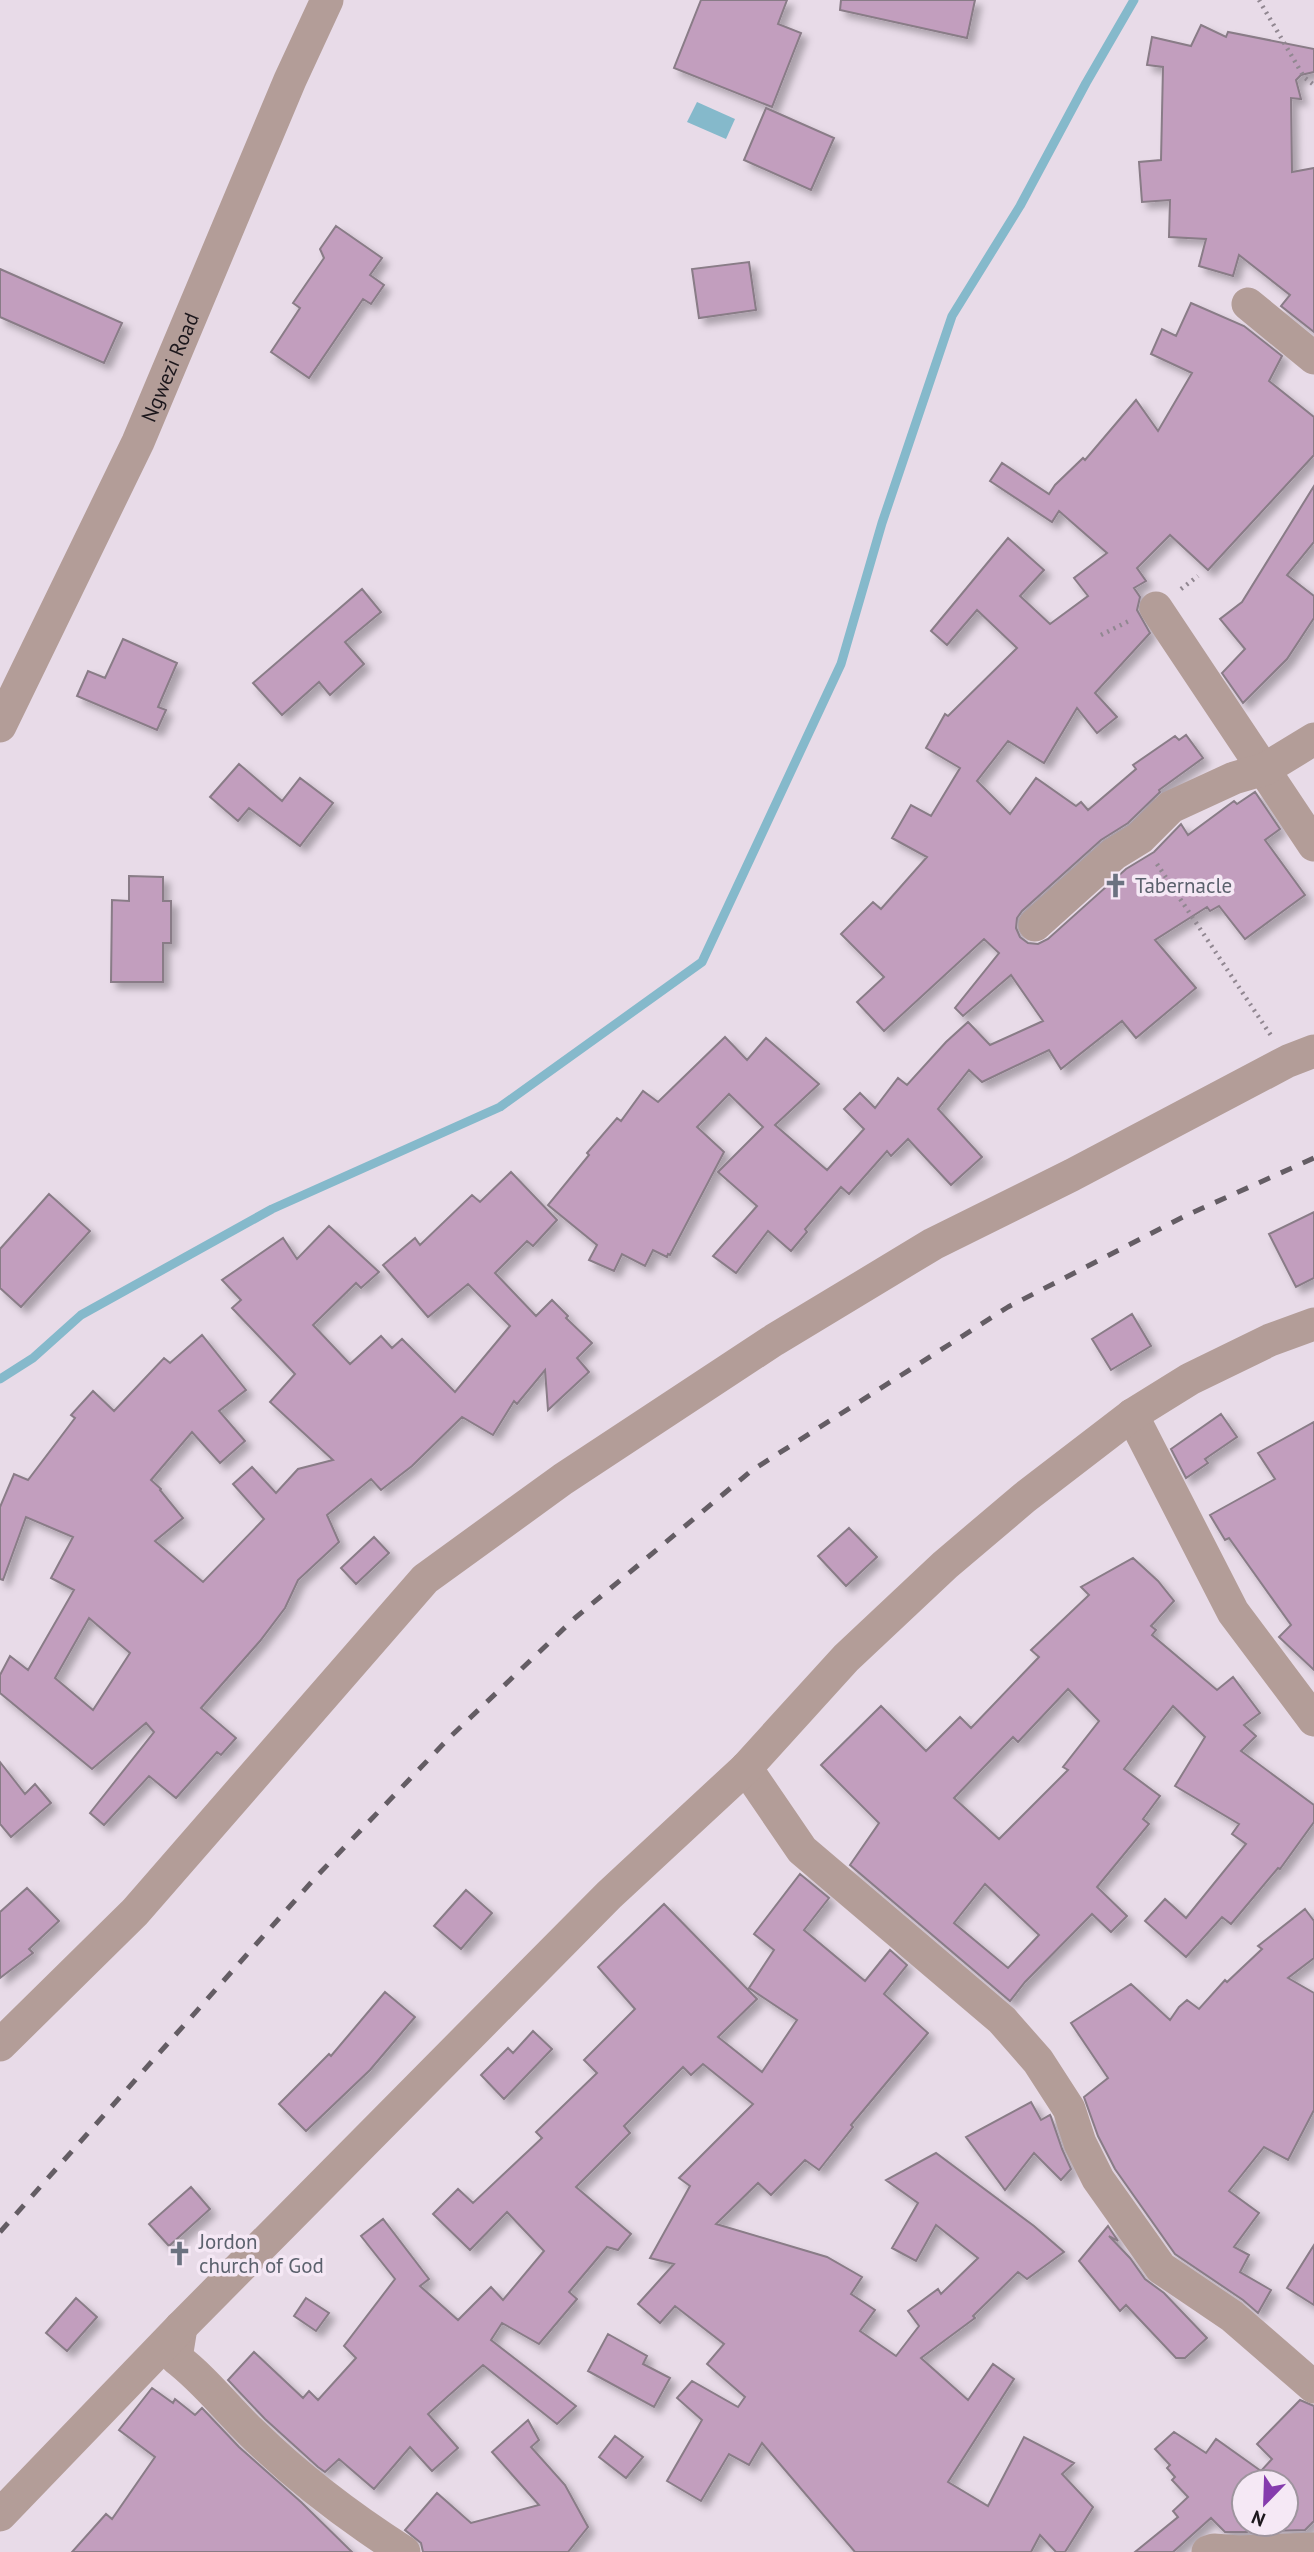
<svg xmlns="http://www.w3.org/2000/svg" width="1314" height="2552" font-family="'PT Sans',sans-serif">
	<style>
		.water { fill: #85b9cb }
		.lines { fill: none; stroke-linecap: round; stroke-linejoin: round }
		.stream { stroke: #85b9cb; stroke-width: 9 }
		.building { fill: #c29ebe; stroke: #897c87; stroke-width: 2; fill-rule: evenodd; filter: url(#shadow) }
		.path { stroke: #918791; stroke-width: 4.5; stroke-dasharray: 2 5; stroke-linecap: butt }
		.minor { stroke: #b39d98; stroke-width: 33 }
		.rail { stroke: #645d64; stroke-width: 5; stroke-dasharray: 12 12; stroke-linecap: butt }
		.labels { text-anchor: middle; dominant-baseline: central; stroke-width: 7; stroke-linejoin: round; paint-order: stroke }
		.street-label { font-size: 21px; fill: #1c171c; stroke: #f5e8f5 }
		.worship-label { font-size: 21px; fill: #5b616d; stroke: #f5e8f5; text-anchor: start }
	</style>
	<defs>
		<filter id="shadow"><feDropShadow dx="6" dy="6" stdDeviation="3.5" flood-color="#0004"/></filter>
	</defs>
	<rect width="100%" height="100%" fill="#e8dbe8"/>
	<!-- water -->
	<path class="water" d="M 697,102 L 735,119 L 726,139 L 687,122 Z"/>
	<g class="lines">
		<!-- stream -->
		<path class="stream" d="M 0,1379 L 33,1358 L 81,1315 L 272,1209 L 500,1107 L 702,962 L 841,664 L 882,523 L 952,316 L 1020,206 L 1086,83 L 1134,0"/>
	</g>
	<!-- building -->
	<path class="building" d="M 701,0 L 787,0 L 778,24 L 801,33 L 772,107 L 674,68 Z
		M 841,0 L 975,0 L 967,38 L 840,10 Z
		M 1201,25 L 1226,37 L 1228,32 L 1314,49 L 1314,72 L 1301,75 L 1296,80 L 1301,99 L 1291,98 L 1292,172 L 1314,168 L 1314,332 L 1281,306 L 1290,295 L 1239,255 L 1233,276 L 1199,266 L 1206,239 L 1169,237 L 1170,200 L 1142,202 L 1139,162 L 1161,160 L 1163,67 L 1147,65 L 1152,37 L 1191,46 Z
		M 766,108 L 834,138 L 811,190 L 744,160 Z
		M 336,226 L 382,258 L 370,275 L 384,285 L 371,304 L 363,299 L 309,378 L 271,352 L 300,308 L 293,303 L 324,258 L 320,249 Z
		M 749,262 L 756,310 L 699,318 L 692,269 Z
		M 0,269 L 122,323 L 104,363 L 0,317 Z
		M 1191,303 L 1244,326 L 1282,356 L 1269,381 L 1314,417 L 1314,455 L 1208,570 L 1170,535 L 1137,568 L 1146,581 L 1134,588 L 1140,597 L 1137,610 L 1150,633 L 1095,693 L 1117,717 L 1097,733 L 1077,708 L 1044,763 L 1008,741 L 977,781 L 1010,814 L 1036,778 L 1076,806 L 1081,802 L 1088,810 L 1136,769 L 1133,765 L 1175,736 L 1179,740 L 1186,735 L 1203,758 L 1159,790 L 1160,792 L 1128,823 L 1101,840 L 1022,911 L 1017,918 L 1016,928 L 1020,937 L 1028,943 L 1038,944 L 1048,939 L 1126,869 L 1154,852 L 1181,824 L 1188,835 L 1234,801 L 1237,804 L 1255,792 L 1280,829 L 1265,840 L 1305,895 L 1245,939 L 1219,906 L 1210,911 L 1207,907 L 1155,940 L 1196,988 L 1136,1038 L 1122,1021 L 1061,1069 L 1049,1050 L 982,1082 L 969,1070 L 938,1109 L 982,1157 L 951,1185 L 908,1139 L 891,1156 L 887,1151 L 849,1194 L 841,1187 L 805,1229 L 807,1232 L 791,1251 L 768,1231 L 736,1273 L 713,1256 L 757,1206 L 718,1172 L 763,1127 L 729,1094 L 697,1127 L 724,1152 L 670,1255 L 668,1254 L 667,1257 L 653,1250 L 645,1266 L 622,1254 L 614,1271 L 589,1260 L 597,1245 L 548,1205 L 589,1155 L 587,1153 L 617,1118 L 621,1121 L 643,1091 L 658,1102 L 725,1037 L 747,1060 L 766,1038 L 819,1084 L 775,1125 L 827,1170 L 864,1129 L 844,1109 L 860,1093 L 875,1108 L 898,1078 L 907,1085 L 946,1042 L 968,1022 L 990,1045 L 1043,1021 L 1011,975 L 963,1016 L 955,1008 L 999,953 L 984,939 L 884,1031 L 857,1002 L 884,977 L 841,934 L 873,902 L 881,909 L 927,857 L 892,838 L 911,805 L 931,816 L 960,768 L 926,748 L 945,714 L 948,716 L 1017,648 L 977,610 L 947,645 L 931,631 L 1008,538 L 1044,570 L 1020,596 L 1050,624 L 1088,596 L 1074,578 L 1107,553 L 1059,511 L 1052,522 L 990,481 L 1002,463 L 1049,494 L 1055,485 L 1083,458 L 1085,460 L 1136,400 L 1158,431 L 1192,373 L 1151,354 L 1162,329 L 1176,336 Z
		M 1314,486 L 1314,542 L 1287,575 L 1314,596 L 1314,618 L 1287,659 L 1243,703 L 1222,673 L 1245,649 L 1220,619 L 1242,602 Z
		M 362,589 L 381,612 L 345,642 L 364,664 L 330,695 L 319,682 L 282,715 L 253,683 Z
		M 123,639 L 177,663 L 158,707 L 166,710 L 157,730 L 77,696 L 88,671 L 105,678 Z
		M 239,764 L 282,801 L 300,778 L 333,803 L 300,846 L 249,808 L 238,821 L 210,797 Z
		M 129,876 L 163,877 L 163,901 L 171,901 L 171,943 L 163,943 L 163,982 L 111,982 L 112,900 L 129,901 Z
		M 511,1172 L 557,1220 L 533,1246 L 527,1241 L 495,1273 L 536,1316 L 552,1300 L 568,1316 L 566,1318 L 592,1343 L 577,1358 L 589,1372 L 548,1410 L 545,1370 L 517,1404 L 514,1401 L 493,1435 L 462,1417 L 412,1466 L 381,1490 L 371,1479 L 327,1515 L 339,1542 L 298,1580 L 285,1608 L 260,1641 L 201,1708 L 236,1738 L 221,1755 L 217,1752 L 176,1798 L 149,1776 L 104,1825 L 90,1813 L 154,1732 L 146,1723 L 92,1769 L 0,1693 L 0,1675 L 10,1656 L 28,1670 L 74,1590 L 51,1578 L 73,1537 L 26,1517 L 3,1580 L 0,1579 L 0,1507 L 14,1474 L 28,1480 L 75,1418 L 71,1415 L 93,1391 L 114,1411 L 164,1358 L 170,1363 L 202,1335 L 246,1390 L 219,1411 L 245,1441 L 220,1463 L 192,1432 L 151,1480 L 161,1489 L 160,1490 L 183,1518 L 155,1541 L 203,1582 L 264,1519 L 233,1484 L 252,1467 L 276,1493 L 298,1469 L 333,1460 L 270,1402 L 295,1374 L 232,1308 L 241,1300 L 222,1280 L 283,1238 L 297,1259 L 329,1226 L 379,1272 L 361,1288 L 356,1283 L 313,1325 L 350,1364 L 381,1336 L 392,1348 L 402,1339 L 455,1392 L 510,1326 L 468,1284 L 428,1317 L 383,1265 L 415,1238 L 420,1245 L 472,1195 L 480,1202 ZM 89,1618 L 130,1653 L 93,1710 L 55,1678 Z
		M 49,1194 L 90,1231 L 21,1307 L 0,1288 L 0,1249 Z
		M 1314,1212 L 1314,1278 L 1296,1287 L 1269,1234 Z
		M 1132,1314 L 1151,1346 L 1111,1370 L 1092,1339 Z
		M 1221,1414 L 1237,1437 L 1205,1459 L 1208,1463 L 1186,1478 L 1171,1449 Z
		M 1314,1422 L 1314,1670 L 1279,1637 L 1291,1625 L 1229,1538 L 1225,1540 L 1210,1515 L 1275,1479 L 1258,1453 Z
		M 849,1528 L 877,1557 L 846,1586 L 818,1556 Z
		M 374,1537 L 389,1553 L 356,1584 L 341,1568 Z
		M 1133,1558 L 1158,1581 L 1174,1601 L 1151,1626 L 1156,1630 L 1152,1635 L 1217,1690 L 1233,1677 L 1260,1713 L 1244,1725 L 1256,1736 L 1241,1751 L 1314,1805 L 1314,1822 L 1280,1869 L 1278,1868 L 1231,1924 L 1222,1917 L 1186,1957 L 1145,1921 L 1165,1899 L 1186,1918 L 1246,1844 L 1232,1834 L 1239,1824 L 1175,1786 L 1205,1737 L 1173,1706 L 1124,1769 L 1160,1796 L 1143,1819 L 1149,1824 L 1097,1887 L 1127,1916 L 1111,1932 L 1092,1914 L 1025,1982 L 1010,2001 L 850,1865 L 879,1823 L 821,1765 L 881,1706 L 926,1751 L 960,1717 L 971,1728 L 1039,1657 L 1031,1650 L 1089,1595 L 1081,1587 ZM 1068,1689 L 1099,1721 L 1063,1767 L 1068,1770 L 999,1839 L 954,1798 L 1013,1737 L 1018,1742 ZM 985,1884 L 1039,1935 L 1008,1968 L 954,1923 Z
		M 0,1762 L 25,1794 L 35,1784 L 51,1803 L 11,1837 L 0,1824 Z
		M 800,1874 L 829,1898 L 804,1930 L 865,1981 L 890,1950 L 907,1965 L 884,1994 L 928,2033 L 851,2125 L 853,2127 L 819,2170 L 805,2160 L 771,2195 L 758,2183 L 716,2224 L 827,2257 L 862,2277 L 851,2294 L 875,2310 L 860,2331 L 896,2356 L 919,2326 L 908,2311 L 938,2289 L 941,2294 L 978,2258 L 936,2225 L 916,2261 L 892,2248 L 918,2203 L 886,2180 L 936,2153 L 1034,2226 L 1064,2252 L 1027,2279 L 1018,2272 L 973,2316 L 975,2318 L 921,2358 L 968,2400 L 993,2364 L 1014,2379 L 948,2482 L 988,2506 L 1024,2437 L 1074,2463 L 1062,2474 L 1093,2507 L 1065,2552 L 1056,2552 L 1040,2535 L 1031,2552 L 855,2552 L 762,2443 L 749,2465 L 729,2454 L 701,2501 L 667,2481 L 702,2420 L 677,2398 L 692,2381 L 738,2407 L 745,2397 L 707,2364 L 724,2344 L 675,2306 L 660,2323 L 638,2304 L 674,2264 L 650,2258 L 690,2186 L 679,2178 L 753,2104 L 703,2064 L 691,2075 L 683,2067 L 624,2126 L 630,2133 L 576,2187 L 631,2234 L 618,2250 L 607,2247 L 569,2292 L 577,2299 L 539,2344 L 502,2323 L 491,2340 L 576,2406 L 557,2424 L 483,2365 L 428,2414 L 458,2448 L 432,2471 L 410,2447 L 374,2489 L 339,2459 L 325,2472 L 318,2467 L 265,2419 L 228,2380 L 254,2352 L 303,2398 L 309,2391 L 318,2400 L 356,2358 L 344,2346 L 395,2279 L 361,2236 L 383,2219 L 429,2279 L 420,2286 L 458,2320 L 491,2287 L 503,2300 L 544,2251 L 507,2212 L 470,2250 L 433,2214 L 458,2189 L 473,2203 L 542,2138 L 536,2132 L 597,2073 L 584,2060 L 635,2009 L 598,1967 L 664,1904 L 757,1999 L 718,2037 L 762,2072 L 797,2020 L 749,1988 L 774,1950 L 754,1934 Z
		M 27,1888 L 59,1921 L 29,1949 L 33,1953 L 0,1978 L 0,1912 Z
		M 466,1890 L 492,1913 L 461,1949 L 434,1926 Z
		M 1305,1909 L 1314,1921 L 1314,1958 L 1288,1978 L 1314,1993 L 1314,2110 L 1288,2160 L 1264,2147 L 1229,2191 L 1259,2213 L 1234,2247 L 1249,2255 L 1240,2272 L 1271,2290 L 1258,2313 L 1243,2300 L 1175,2254 L 1115,2169 L 1098,2136 L 1084,2097 L 1108,2078 L 1071,2023 L 1131,1984 L 1170,2020 L 1179,2007 L 1187,2000 L 1199,2009 L 1225,1980 L 1227,1982 L 1262,1949 L 1258,1946 Z
		M 385,1992 L 415,2017 L 370,2070 L 306,2131 L 279,2104 L 329,2054 L 331,2056 Z
		M 533,2031 L 552,2049 L 504,2099 L 481,2075 L 508,2048 L 513,2053 Z
		M 1031,2102 L 1041,2120 L 1050,2115 L 1051,2117 L 1062,2149 L 1071,2169 L 1061,2180 L 1034,2153 L 1005,2190 L 966,2137 Z
		M 191,2187 L 210,2209 L 169,2246 L 149,2224 Z
		M 1108,2226 L 1118,2241 L 1109,2236 L 1130,2258 L 1145,2279 L 1164,2293 L 1207,2338 L 1185,2358 L 1176,2358 L 1126,2305 L 1120,2311 L 1079,2261 Z
		M 1314,2245 L 1314,2305 L 1287,2288 Z
		M 76,2298 L 97,2317 L 67,2351 L 46,2333 Z
		M 306,2298 L 329,2313 L 316,2331 L 294,2316 Z
		M 608,2334 L 647,2356 L 643,2364 L 670,2378 L 654,2407 L 588,2371 Z
		M 152,2388 L 173,2403 L 175,2399 L 195,2415 L 202,2408 L 239,2447 L 301,2502 L 352,2552 L 72,2552 L 106,2514 L 112,2519 L 155,2457 L 119,2430 Z
		M 1300,2400 L 1314,2406 L 1314,2521 L 1305,2530 L 1270,2531 L 1263,2524 L 1286,2524 L 1286,2482 L 1244,2482 L 1244,2524 L 1255,2524 L 1247,2532 L 1225,2532 L 1211,2518 L 1173,2552 L 1135,2552 L 1178,2517 L 1173,2511 L 1188,2497 L 1172,2480 L 1175,2477 L 1167,2468 L 1170,2465 L 1155,2449 L 1174,2432 L 1206,2453 L 1216,2439 L 1261,2471 L 1272,2459 L 1257,2444 Z
		M 528,2420 L 539,2440 L 531,2447 L 565,2485 L 588,2527 L 568,2552 L 423,2552 L 421,2543 L 405,2530 L 437,2493 L 471,2523 L 539,2505 L 492,2452 Z
		M 615,2436 L 643,2457 L 626,2478 L 599,2457 Z"/>
	<g class="lines">
		<!-- path -->
		<path class="path" d="M 1259,0 L 1304,77 L 1314,85
			M 1181,589 L 1198,576
			M 1101,635 L 1129,621
			M 1157,864 L 1272,1037"/>
		<!-- minor -->
		<g class="minor">
			<path d="M 1248,304 L 1314,358"/>
			<path d="M 1156,608 L 1314,845"/>
			<path id="s1" d="M 0,726 L 138,442 L 290,80 L 327,0"/>
			<path d="M 1035,925 L 1114,854 L 1140,838 L 1171,807 L 1234,778 L 1265,769 L 1314,739"/>
			<path d="M 1132,1415 L 1233,1612 L 1314,1720"/>
			<path d="M 746,1768 L 802,1850 L 1002,2020 L 1038,2061 L 1069,2109 L 1080,2143 L 1098,2179 L 1161,2268 L 1232,2316 L 1314,2387"/>
			<path d="M 0,2045 L 135,1912 L 425,1579 L 563,1479 L 774,1340 L 933,1244 L 1072,1175 L 1288,1061 L 1314,1051"/>
			<path d="M 181,2327 L 176,2358 C 205,2380 226,2408 252,2433 C 299,2479 349,2517 404,2552"/>
			<path d="M 0,2515 L 181,2327 L 609,1895 L 746,1768 L 846,1658 L 945,1565 L 1024,1498 L 1132,1415 L 1190,1379 L 1270,1340 L 1314,1324"/>
			<path d="M 1208,2552 L 1214,2550 L 1238,2552 L 1314,2549"/>
		</g>
		<!-- rail -->
		<path class="rail" d="M 0,2232 L 315,1878 L 450,1737 L 575,1618 L 751,1471 L 1008,1307 L 1187,1215 L 1314,1158"/>
	</g>
	<!-- icons -->
	<defs>
		<symbol id="church-bare" viewBox="-9 -9 18 18"><path d="M-1.2-6h2.4v3.5h3.3v2.4h-3.3V6h-2.4V-.1h-3.3v-2.4h3.3Z" fill="#6b7280" stroke="#f5e8f5" stroke-width="2.5" paint-order="stroke"/></symbol>
	</defs>
	<g fill-rule="evenodd">
		<use href="#church-bare" x="1098" y="868" width="35" height="35"/>
		<use href="#church-bare" x="162" y="2236" width="35" height="35"/>
	</g>
	<g class="labels">
		<!-- street labels -->
		<g class="street-label">
			<text stroke="none"><textPath href="#s1" startOffset="397">Ngwezi Road</textPath></text>
		</g>
		<!-- worship labels -->
		<g class="worship-label">
			<text x="1135" y="885">Tabernacle</text>
			<text x="199" y="2241">Jordon<tspan x="199" dy="24">church of God</tspan></text>
		</g>
	</g>
	<!-- north arrow -->
	<g transform="translate(1265 2503) rotate(203)"><circle r="33" fill="#f5e8f5" stroke="#9e949e" stroke-width="2"/>
	<path d="M0-5L12 26L0 18L-12 26Z" fill="#853bad"/>
	<text y="-10" font-size="19" font-weight="bold" text-anchor="middle" fill="#1c171c">N</text>
	</g>
</svg>
